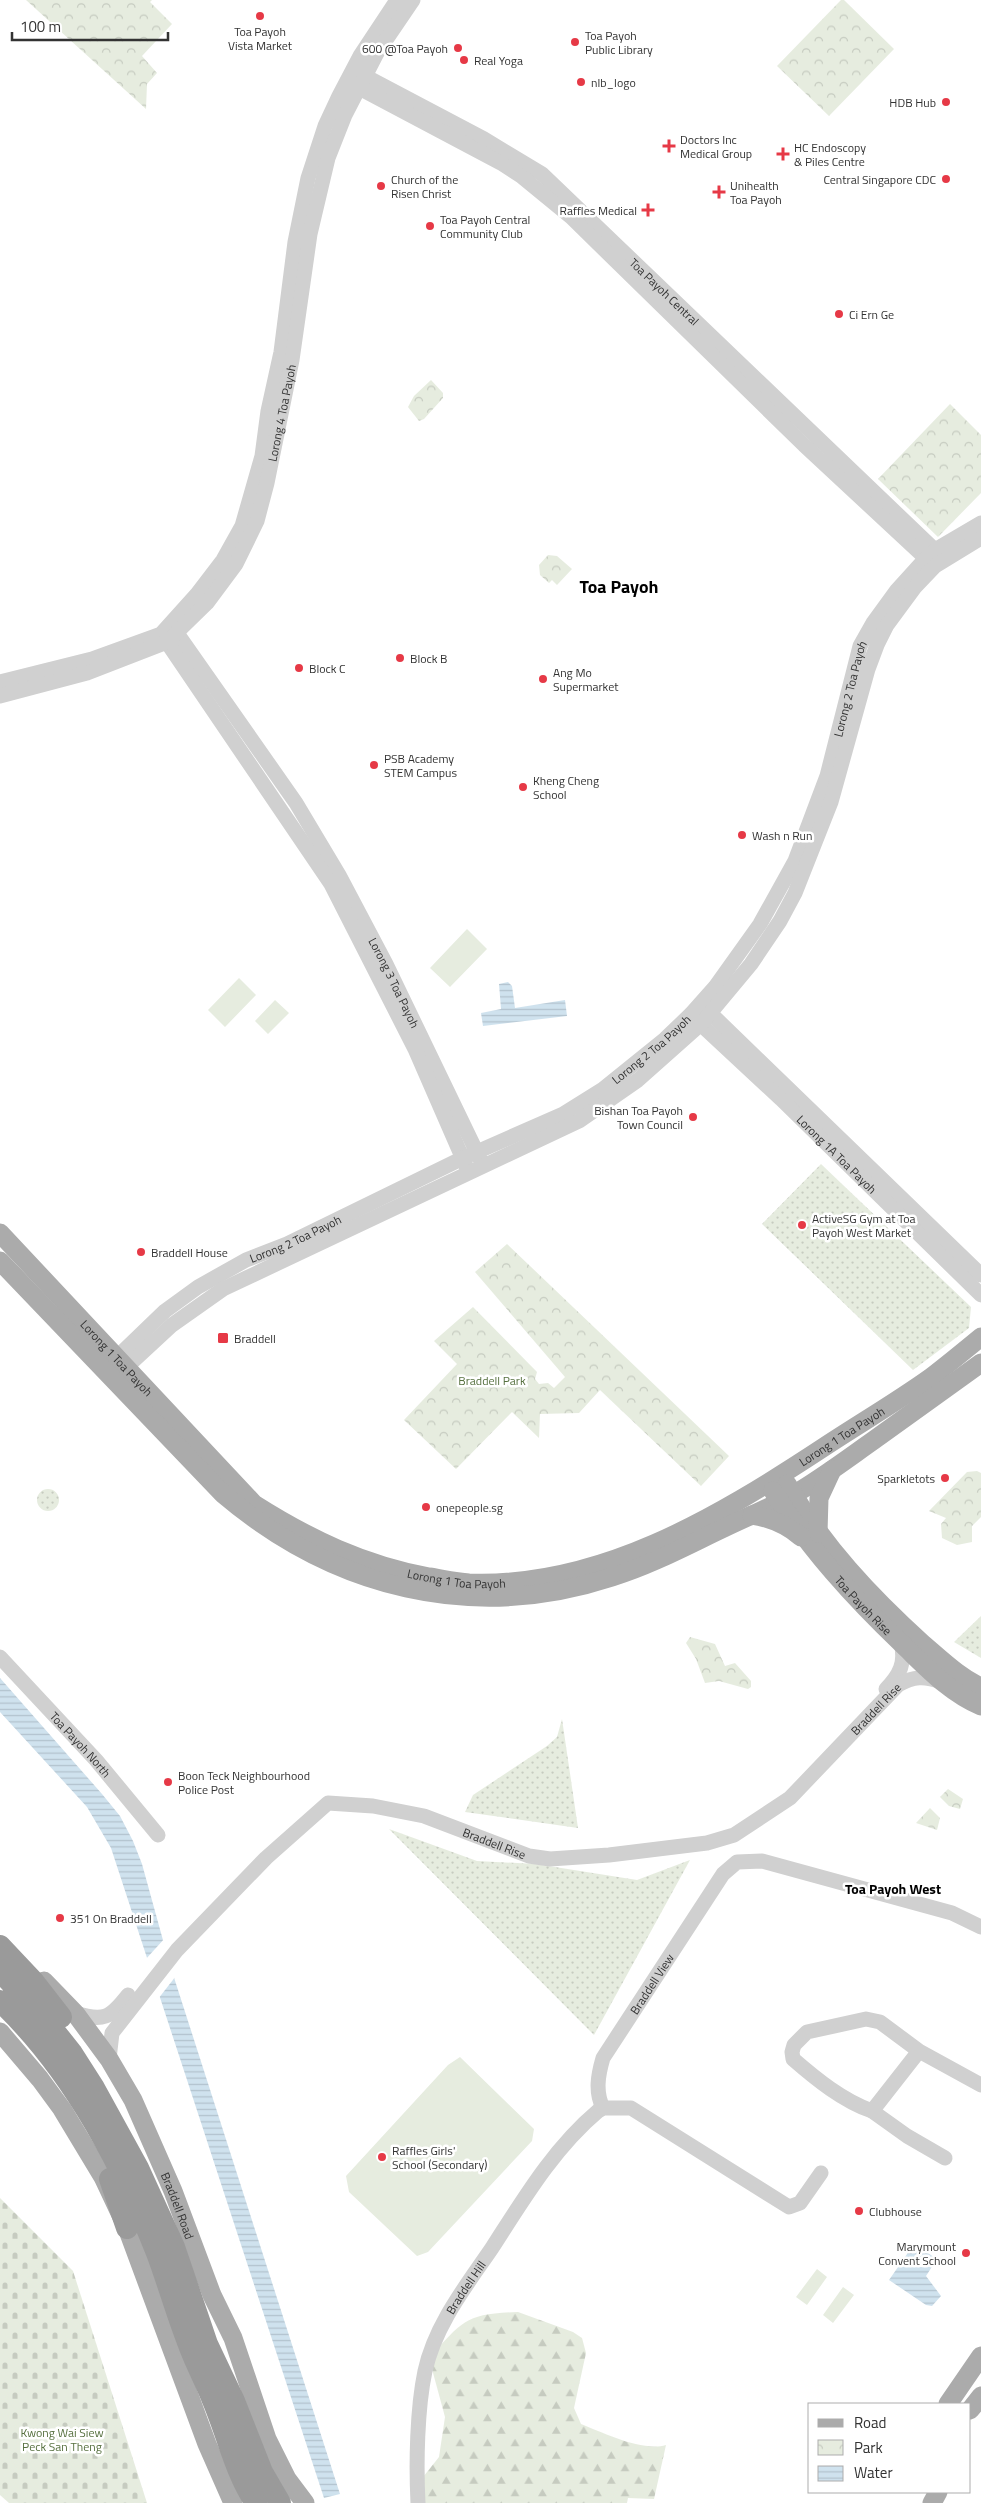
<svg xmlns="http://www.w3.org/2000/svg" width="981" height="2503" font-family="'Titillium Web',sans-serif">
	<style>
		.grass { fill: url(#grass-dots) }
		.forest { fill: url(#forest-firs) }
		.cemetery { fill: url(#cemetery-stones) }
		.park { fill: url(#park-crowns) }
		.pitch { fill: #e6ecdf }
		.water { fill: url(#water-rules) }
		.pier { fill: #fff }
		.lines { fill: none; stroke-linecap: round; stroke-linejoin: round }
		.minor { stroke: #d0d0d0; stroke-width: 15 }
		.major { stroke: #ababab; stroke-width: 19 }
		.highway { stroke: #9a9a9a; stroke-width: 22 }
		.poi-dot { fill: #e63946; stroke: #fff; stroke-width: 2 }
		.labels { text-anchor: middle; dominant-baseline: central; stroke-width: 5; stroke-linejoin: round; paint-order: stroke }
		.poi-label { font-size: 12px; fill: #333; stroke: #fff; text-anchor: start }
		.street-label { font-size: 12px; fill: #333; stroke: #fff }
		.park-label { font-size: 12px; fill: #56703f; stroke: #fff }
		.neighbourhood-label { font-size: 14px; font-weight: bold; fill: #000; stroke: #fff }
		.district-label { font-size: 18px; font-weight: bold; fill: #000; stroke: #fff }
	</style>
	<defs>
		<pattern id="grass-dots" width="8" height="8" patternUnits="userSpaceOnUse" patternTransform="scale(1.25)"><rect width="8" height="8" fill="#e6ecdf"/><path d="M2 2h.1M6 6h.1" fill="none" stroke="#c6cbc0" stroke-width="1.8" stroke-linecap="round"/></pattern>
		<pattern id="forest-firs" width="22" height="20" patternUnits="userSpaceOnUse" patternTransform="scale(1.25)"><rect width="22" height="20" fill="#e6ecdf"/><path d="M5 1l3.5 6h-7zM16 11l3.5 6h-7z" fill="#c6cbc0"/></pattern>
		<pattern id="cemetery-stones" width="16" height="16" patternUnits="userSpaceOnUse" patternTransform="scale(1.25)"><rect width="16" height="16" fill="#e6ecdf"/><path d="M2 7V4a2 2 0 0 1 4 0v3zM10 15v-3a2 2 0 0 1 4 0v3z" fill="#c6cbc0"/></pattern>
		<pattern id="park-crowns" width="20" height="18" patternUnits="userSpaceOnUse" patternTransform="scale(1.25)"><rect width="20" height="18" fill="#e6ecdf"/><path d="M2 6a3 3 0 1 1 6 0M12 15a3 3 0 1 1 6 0" fill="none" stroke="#c6cbc0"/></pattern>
		<pattern id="water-rules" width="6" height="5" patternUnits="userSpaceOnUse" patternTransform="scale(1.25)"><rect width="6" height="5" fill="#cfe2ee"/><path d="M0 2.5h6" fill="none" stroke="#b2c2cd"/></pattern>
	</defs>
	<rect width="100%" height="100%" fill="#fff"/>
	<!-- grass -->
	<path class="grass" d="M 821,1164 L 971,1307 L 969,1328 L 913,1370 L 762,1224 Z
		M37 1500a11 11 0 1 1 22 0a11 11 0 1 1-22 0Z
		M 981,1616 L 981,1658 L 954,1642 Z
		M 562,1719 L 578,1828 L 465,1812 L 473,1795 L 547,1746 L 557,1737 Z
		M 389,1829 L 477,1861 L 536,1864 L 637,1880 L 690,1860 L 594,2035 Z"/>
	<!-- forest -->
	<path class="forest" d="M 518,2312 L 573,2332 L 582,2338 L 586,2353 L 574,2408 L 581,2424 C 604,2433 642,2452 666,2445 L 654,2499 L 628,2498 L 627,2503 L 421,2503 L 419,2482 L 439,2457 L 445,2417 L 429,2358 C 464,2320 465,2314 518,2312 Z"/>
	<!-- cemetery -->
	<path class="cemetery" d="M 0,2198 L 73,2271 L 147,2503 L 9,2503 L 0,2495 Z"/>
	<!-- park -->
	<path class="park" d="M 26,0 L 152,0 L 150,2 L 172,24 L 142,56 L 157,73 L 147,84 L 146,109 Z
		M 841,0 L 844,0 L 894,49 L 829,116 L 777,66 Z
		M 431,380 L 443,393 L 443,398 L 424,419 L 419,421 L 408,407 L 414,396 Z
		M 950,404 L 981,435 L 981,493 L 938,537 L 878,479 Z
		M 548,555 L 557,556 L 572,569 L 557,585 L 552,580 L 549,583 L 540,575 L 539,565 Z
		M 507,1244 L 729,1456 L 701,1486 L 600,1390 L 579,1413 L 540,1414 L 539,1438 L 512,1412 L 456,1469 L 404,1420 L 457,1364 L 434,1341 L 473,1307 L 537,1372 L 535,1379 L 539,1384 L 548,1383 L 554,1388 L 565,1377 L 475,1272 Z
		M 977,1471 L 981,1473 L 981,1517 L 972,1526 L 972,1542 L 957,1545 L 942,1538 L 941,1524 L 946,1518 L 929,1511 L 967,1472 Z
		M 690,1637 L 715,1644 L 725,1666 L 735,1663 L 751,1681 L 751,1687 L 748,1689 L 719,1681 L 705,1683 L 696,1659 L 686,1643 Z
		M 948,1789 L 963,1799 L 960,1809 L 949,1806 L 940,1797 Z
		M 930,1808 L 940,1818 L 937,1830 L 916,1823 Z"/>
	<!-- pitch -->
	<path class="pitch" d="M 467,929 L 487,949 L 450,987 L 430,968 Z
		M 239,978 L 256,995 L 225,1027 L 208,1010 Z
		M 275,1000 L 289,1013 L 268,1034 L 255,1021 Z
		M 460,2057 L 534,2129 L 532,2141 L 428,2252 L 417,2256 L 349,2192 L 346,2176 L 448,2065 Z
		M 817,2269 L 827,2277 L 807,2305 L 796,2297 Z
		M 843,2287 L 854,2295 L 833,2323 L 823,2315 Z"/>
	<!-- water -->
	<path class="water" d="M 508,982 L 512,986 L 515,1008 L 565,1000 L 567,1016 L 483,1026 L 481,1013 L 501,1009 L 499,984 Z
		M 0,1678 L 102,1794 L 120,1816 L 133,1841 L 142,1864 L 169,1962 L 340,2494 L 324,2498 L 111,1848 L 87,1807 L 0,1712 Z
		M 914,2244 L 937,2259 L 926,2276 L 941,2296 L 932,2306 L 926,2305 L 889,2280 Z"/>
	<!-- pier -->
	<path class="pier" d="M 165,1938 L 176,1976 L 158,1999 L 145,1960 Z"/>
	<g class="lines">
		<!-- minor -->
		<g class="minor">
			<path id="s1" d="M 357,72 L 484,139 L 542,174 L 941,556"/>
			<path d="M 350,83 L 501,163 L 521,176 L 571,217 L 804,445 L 932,564"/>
			<path id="s2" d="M 172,626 L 296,803 L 339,875 L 386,964 L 481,1161"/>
			<path d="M 162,635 L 331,884 L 415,1049 L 466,1166"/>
			<path d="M 0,682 L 92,659 L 161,634 L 197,594 L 223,560 L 242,526 L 262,456 L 268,411 L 281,352 L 295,242 L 308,178 L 325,126 L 339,96 L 360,56 L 397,0"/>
			<path id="s3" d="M 0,696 L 87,673 L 167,642 L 207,603 L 236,564 L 257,521 L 267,483 L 292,360 L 310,234 L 328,158 L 345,115 L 377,53 L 413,0"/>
			<path d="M 705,1008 L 981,1275"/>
			<path id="s4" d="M 695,1019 L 781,1099 L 981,1295"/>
			<path id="s5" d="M 110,1364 L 165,1311 L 198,1287 L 246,1260 L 287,1244 L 463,1158 L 563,1114 L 603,1089 L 665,1039 L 691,1014 L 715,987 L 760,924 L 795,861 L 827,776 L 860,646 L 873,623 L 897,590 L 926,558 L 935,550 L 981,523"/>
			<path d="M 118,1375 L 172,1325 L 223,1289 L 579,1121 L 638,1080 L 701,1024 L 751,964 L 780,921 L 795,893 L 831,802 L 868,669 L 877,645 L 887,625 L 915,587 L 935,566 L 981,538"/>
			<path id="s6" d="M 0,1657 L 96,1760 L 158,1835"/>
			<path d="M 886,1689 C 900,1675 906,1662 901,1643"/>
			<path d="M 75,2013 C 104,2022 110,2018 128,1995"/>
			<path d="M 919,2051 L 872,2111 C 843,2101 816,2079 793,2059 L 792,2052 L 794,2045 L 807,2032 L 866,2019 L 880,2022 L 919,2051 L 981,2085"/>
			<path id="s7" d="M 109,2059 L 112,2033 L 177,1950 L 266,1858 L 328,1803 L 373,1806 L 424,1816 L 529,1856 L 550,1859 L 609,1855 L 707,1843 L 734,1835 L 790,1798 L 898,1685 C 914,1676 924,1676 942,1682"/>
			<path id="s8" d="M 603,2108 C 595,2092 598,2075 603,2058 L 723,1874 L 737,1862 L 762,1861 L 952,1913 L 981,1927"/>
			<path d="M 872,2111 L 907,2136 L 945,2158"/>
			<path id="s9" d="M 418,2503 C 416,2464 417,2409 425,2371 C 435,2325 466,2286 492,2248 C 523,2200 553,2149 598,2111 L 603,2108 L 631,2108 L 789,2207 L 800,2203 L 821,2173"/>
		</g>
		<!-- major -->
		<g class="major">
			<path id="s10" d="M 0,1233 L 254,1504 C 309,1539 364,1565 429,1577 C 442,1579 456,1582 469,1583 C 599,1588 716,1518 821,1449 C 857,1425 895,1403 930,1378 C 947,1365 964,1351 981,1337"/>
			<path d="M 0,1261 L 223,1494 C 334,1588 472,1623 612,1577 C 651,1565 688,1545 724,1528 C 747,1517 771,1507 793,1495 C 822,1478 847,1459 874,1440 C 910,1414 945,1389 981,1363"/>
			<path d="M 787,1484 C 823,1546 870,1596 923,1644 C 941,1659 959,1677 981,1687"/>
			<path id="s11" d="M 773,1491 C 809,1549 854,1598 903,1645 C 927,1668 950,1693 981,1706"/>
			<path d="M 752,1515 C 771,1518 787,1525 801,1537"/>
			<path d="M 818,1533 L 819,1498 L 832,1470"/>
			<path id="s12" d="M 44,1981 L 75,2013 L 109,2059 L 133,2100 L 173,2191 L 212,2295 L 233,2338 L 267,2439 L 287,2479 L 305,2503"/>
			<path d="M 0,2032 L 40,2079 L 62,2109 L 103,2177 L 127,2228 L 207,2444 L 233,2503"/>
			<path d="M 948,2404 L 981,2356"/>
			<path d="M 970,2410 L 981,2396"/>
			<path d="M 932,2503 L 938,2492"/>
		</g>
		<!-- highway -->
		<path class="highway" d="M 0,1946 L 33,1981 L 61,2017
			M 0,1971 L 43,2017 L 71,2052 L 94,2088 L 138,2168 L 174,2247 L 207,2344 L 234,2401 L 262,2472 L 280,2503
			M 0,2001 C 72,2069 121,2162 157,2253 C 169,2285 178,2318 191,2350 C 197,2366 206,2382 212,2398 C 227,2432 235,2473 256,2503
			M 110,2179 L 127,2228"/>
	</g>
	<!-- markers -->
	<g class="poi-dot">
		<circle cx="260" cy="16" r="5"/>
		<circle cx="575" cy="42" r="5"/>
		<circle cx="458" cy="48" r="5"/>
		<circle cx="464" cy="60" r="5"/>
		<circle cx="581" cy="82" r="5"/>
		<circle cx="946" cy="102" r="5"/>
		<path d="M666.5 138.5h5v5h5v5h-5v5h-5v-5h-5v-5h5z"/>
		<path d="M780.5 146.5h5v5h5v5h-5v5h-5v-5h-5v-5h5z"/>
		<circle cx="946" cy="179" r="5"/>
		<circle cx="381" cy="186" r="5"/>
		<path d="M716.5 184.5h5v5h5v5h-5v5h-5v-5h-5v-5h5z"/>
		<path d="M645.5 202.5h5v5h5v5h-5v5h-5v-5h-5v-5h5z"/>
		<circle cx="430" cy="226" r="5"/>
		<circle cx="839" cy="314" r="5"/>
		<circle cx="400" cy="658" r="5"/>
		<circle cx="299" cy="668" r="5"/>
		<circle cx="543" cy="679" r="5"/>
		<circle cx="374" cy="765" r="5"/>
		<circle cx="523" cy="787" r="5"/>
		<circle cx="742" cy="835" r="5"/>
		<circle cx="693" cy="1117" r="5"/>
		<circle cx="802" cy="1225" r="5"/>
		<circle cx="141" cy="1252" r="5"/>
		<rect x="217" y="1332" width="12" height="12" rx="2.5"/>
		<circle cx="945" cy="1478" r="5"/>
		<circle cx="426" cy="1507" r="5"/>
		<circle cx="168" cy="1782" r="5"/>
		<circle cx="60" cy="1918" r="5"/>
		<circle cx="382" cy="2157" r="5"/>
		<circle cx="859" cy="2211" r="5"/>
		<circle cx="966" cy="2253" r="5"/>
	</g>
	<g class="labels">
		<!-- poi labels -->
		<g class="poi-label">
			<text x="260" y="31" text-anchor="middle">Toa Payoh<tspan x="260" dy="14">Vista Market</tspan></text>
			<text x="585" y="35">Toa Payoh<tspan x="585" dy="14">Public Library</tspan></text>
			<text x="448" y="48" text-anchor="end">600 @Toa Payoh</text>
			<text x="474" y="60">Real Yoga</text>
			<text x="591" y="82">nlb_logo</text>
			<text x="936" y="102" text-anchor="end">HDB Hub</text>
			<text x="680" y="139">Doctors Inc<tspan x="680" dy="14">Medical Group</tspan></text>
			<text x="794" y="147">HC Endoscopy<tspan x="794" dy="14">&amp; Piles Centre</tspan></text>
			<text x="391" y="179">Church of the<tspan x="391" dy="14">Risen Christ</tspan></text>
			<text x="936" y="179" text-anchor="end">Central Singapore CDC</text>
			<text x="730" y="185">Unihealth<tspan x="730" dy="14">Toa Payoh</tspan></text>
			<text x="637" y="210" text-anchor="end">Raffles Medical</text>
			<text x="440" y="219">Toa Payoh Central<tspan x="440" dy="14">Community Club</tspan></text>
			<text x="849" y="314">Ci Ern Ge</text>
			<text x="410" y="658">Block B</text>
			<text x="309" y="668">Block C</text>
			<text x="553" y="672">Ang Mo<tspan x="553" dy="14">Supermarket</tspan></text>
			<text x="384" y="758">PSB Academy<tspan x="384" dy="14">STEM Campus</tspan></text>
			<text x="533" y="780">Kheng Cheng<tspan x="533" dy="14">School</tspan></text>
			<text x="752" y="835">Wash n Run</text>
			<text x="683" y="1110" text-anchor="end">Bishan Toa Payoh<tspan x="683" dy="14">Town Council</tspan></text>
			<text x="812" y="1218">ActiveSG Gym at Toa<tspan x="812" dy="14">Payoh West Market</tspan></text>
			<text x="151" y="1252">Braddell House</text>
			<text x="234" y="1338">Braddell</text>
			<text x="935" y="1478" text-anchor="end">Sparkletots</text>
			<text x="436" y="1507">onepeople.sg</text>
			<text x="178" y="1775">Boon Teck Neighbourhood<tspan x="178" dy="14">Police Post</tspan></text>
			<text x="70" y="1918">351 On Braddell</text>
			<text x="392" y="2150">Raffles Girls'<tspan x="392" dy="14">School (Secondary)</tspan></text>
			<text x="869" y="2211">Clubhouse</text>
			<text x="956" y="2246" text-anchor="end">Marymount<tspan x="956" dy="14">Convent School</tspan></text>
		</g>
		<!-- street labels -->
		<g class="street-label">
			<text stroke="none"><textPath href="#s1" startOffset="381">Toa Payoh Central</textPath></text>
			<text stroke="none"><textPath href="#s3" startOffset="439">Lorong 4 Toa Payoh</textPath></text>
			<text stroke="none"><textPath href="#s5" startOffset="1051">Lorong 2 Toa Payoh</textPath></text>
			<text stroke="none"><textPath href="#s2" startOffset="421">Lorong 3 Toa Payoh</textPath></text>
			<text stroke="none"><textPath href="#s5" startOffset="631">Lorong 2 Toa Payoh</textPath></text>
			<text stroke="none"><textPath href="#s4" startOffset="196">Lorong 1A Toa Payoh</textPath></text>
			<text stroke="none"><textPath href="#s5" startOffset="226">Lorong 2 Toa Payoh</textPath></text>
			<text stroke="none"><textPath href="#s10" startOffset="171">Lorong 1 Toa Payoh</textPath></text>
			<text stroke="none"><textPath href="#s10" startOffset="1010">Lorong 1 Toa Payoh</textPath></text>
			<text stroke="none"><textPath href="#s10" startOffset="590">Lorong 1 Toa Payoh</textPath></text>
			<text stroke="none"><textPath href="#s11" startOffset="146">Toa Payoh Rise</textPath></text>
			<text stroke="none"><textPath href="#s7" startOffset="950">Braddell Rise</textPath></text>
			<text stroke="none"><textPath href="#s6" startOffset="119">Toa Payoh North</textPath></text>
			<text stroke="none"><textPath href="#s7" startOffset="515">Braddell Rise</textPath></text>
			<text stroke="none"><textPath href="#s8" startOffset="140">Braddell View</textPath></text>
			<text stroke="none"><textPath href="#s12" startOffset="264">Braddell Road</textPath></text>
			<text stroke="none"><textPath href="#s9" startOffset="226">Braddell Hill</textPath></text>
		</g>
		<!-- park labels -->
		<g class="park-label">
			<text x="492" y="1380">Braddell Park</text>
			<text x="62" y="2432">Kwong Wai Siew<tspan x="62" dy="14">Peck San Theng</tspan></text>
		</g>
		<!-- neighbourhood labels -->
		<g class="neighbourhood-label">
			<text x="893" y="1888">Toa Payoh West</text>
		</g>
		<!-- district labels -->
		<g class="district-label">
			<text x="619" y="586">Toa Payoh</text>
		</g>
	</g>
	<!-- legend -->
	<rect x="808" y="2403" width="162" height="90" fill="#ffffff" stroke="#adadad"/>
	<rect x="818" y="2419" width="25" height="8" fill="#ababab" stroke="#adadad"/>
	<text x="854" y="2428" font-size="15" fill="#333333">Road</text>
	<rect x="818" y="2440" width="25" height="15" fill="url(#park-crowns)" stroke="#adadad"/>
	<text x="854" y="2453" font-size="15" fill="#333333">Park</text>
	<rect x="818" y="2466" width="25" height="15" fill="url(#water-rules)" stroke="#adadad"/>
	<text x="854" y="2478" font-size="15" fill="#333333">Water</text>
	<!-- scale -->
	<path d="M12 32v8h156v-8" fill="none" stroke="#333333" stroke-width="2.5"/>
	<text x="20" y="32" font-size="15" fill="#333333" stroke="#ffffff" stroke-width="4" paint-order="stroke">100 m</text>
</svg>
